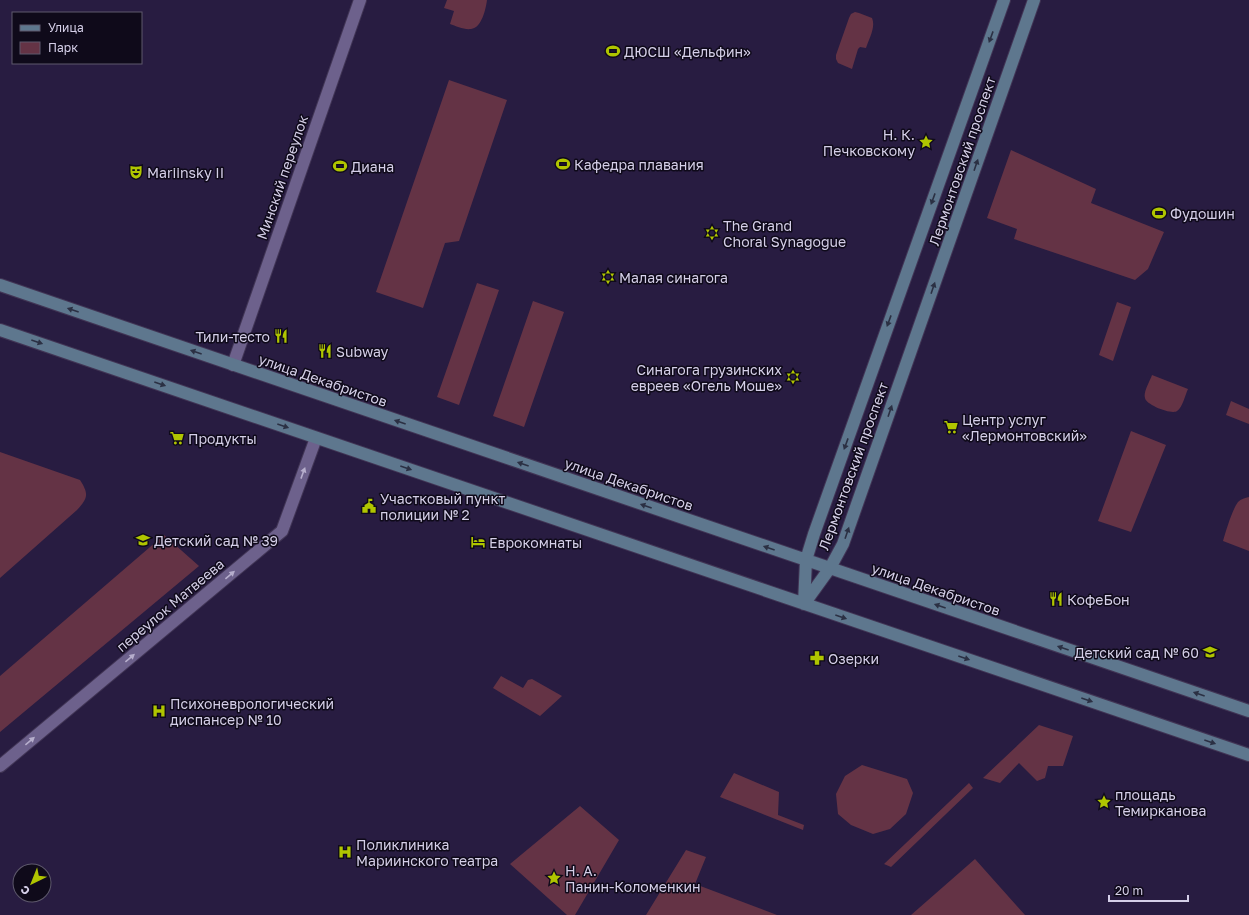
<svg xmlns="http://www.w3.org/2000/svg" width="1249" height="915" font-family="'Golos Text',sans-serif">
	<style>
		.green { fill: #643345 }
		.lines { fill: none; stroke-linecap: round; stroke-linejoin: round }
		.street-casing { stroke: #413555; stroke-width: 14 }
		.secondary-casing { stroke: #413555; stroke-width: 14 }
		.street { stroke: #6d618c; stroke-width: 12 }
		.secondary { stroke: #5e778e; stroke-width: 12 }
		.oneway { fill: #2b3043 }
		.oneway2 { fill: #b6aecc }
		.labels { text-anchor: middle; dominant-baseline: central; stroke-width: 3; stroke-linejoin: round; paint-order: stroke }
		.poi-label { font-size: 14px; fill: #d5cfe8; stroke: #0f0a1a; text-anchor: start }
		.street-label { font-size: 14px; fill: #d5cfe8; stroke: #0f0a1a }
	</style>
	<rect width="100%" height="100%" fill="#281c41"/>
	<!-- green -->
	<path class="green" d="M 447,0 L 487,0 C 486,8 482,28 471,29 C 464,30 456,26 450,24 L 454,11 L 444,8 Z
		M 855,12 L 859,13 L 872,18 C 876,27 869,39 866,48 L 860,47 L 858,49 L 852,69 L 838,63 L 836,59 L 836,55 L 849,18 L 851,14 Z
		M 449,80 L 507,100 L 459,241 L 445,243 L 423,308 L 376,292 Z
		M 1011,150 L 1096,189 L 1091,203 L 1164,232 L 1148,269 L 1135,280 L 1014,239 L 1017,229 L 987,218 Z
		M 477,283 L 499,290 L 459,405 L 437,397 Z
		M 533,301 L 564,312 L 524,427 L 493,416 Z
		M 1117,302 L 1131,307 L 1113,361 L 1099,355 Z
		M 1152,375 L 1188,389 C 1185,395 1183,407 1177,411 C 1172,415 1146,405 1145,398 C 1143,392 1150,381 1152,375 Z
		M 1231,401 L 1249,409 L 1249,424 L 1226,415 Z
		M 1131,431 L 1166,445 L 1131,532 L 1098,521 Z
		M 0,452 L 80,480 C 89,494 88,498 77,510 L 0,578 Z
		M 1249,497 L 1249,551 L 1223,541 C 1226,531 1232,510 1238,502 C 1241,499 1245,498 1249,497 Z
		M 164,535 L 199,566 L 0,732 L 0,676 Z
		M 501,676 L 523,688 L 528,680 L 532,679 L 562,696 L 540,716 L 493,688 Z
		M 1039,725 L 1073,736 L 1063,766 L 1048,766 L 1045,778 L 1037,781 L 1019,763 L 1000,783 L 983,778 Z
		M 862,765 L 907,779 L 913,793 L 906,814 L 890,829 L 873,834 L 851,825 L 838,814 L 836,794 L 845,776 Z
		M 734,773 L 779,792 L 778,815 L 804,825 L 803,830 L 720,797 Z
		M 969,783 L 973,788 L 891,867 L 884,864 Z
		M 580,806 L 619,840 L 575,915 L 567,915 L 510,864 Z
		M 686,850 L 706,857 L 695,884 L 777,915 L 646,915 Z
		M 975,859 L 1025,915 L 911,915 Z"/>
	<g class="lines">
		<defs>
			<path id="street" d="M 233,365 L 360,0
				M 0,766 L 282,531 L 316,438"/>
			<path id="secondary" d="M 0,285 L 1249,711
				M 0,330 L 1249,755
				M 804,604 L 830,568 L 843,544 L 1034,0
				M 804,604 L 806,560 L 814,534 L 1004,0"/>
		</defs>
		<!-- street casing -->
		<use href="#street" class="street-casing"/>
		<!-- secondary casing -->
		<use href="#secondary" class="secondary-casing"/>
		<!-- street -->
		<use href="#street" class="street"/>
		<!-- secondary -->
		<use href="#secondary" class="secondary"/>
	</g>
	<!-- one-way arrows -->
	<defs><path id="oneway-solid" d="M-6-.8H1V-3.2L6.5 0L1 3.2V.8H-6Z"/></defs>
	<g class="oneway">
		<use href="#oneway-solid" transform="translate(991 37) rotate(110)"/>
		<use href="#oneway-solid" transform="translate(976 165) rotate(-71)"/>
		<use href="#oneway-solid" transform="translate(933 199) rotate(110)"/>
		<use href="#oneway-solid" transform="translate(933 288) rotate(-71)"/>
		<use href="#oneway-solid" transform="translate(73 310) rotate(-161)"/>
		<use href="#oneway-solid" transform="translate(889 321) rotate(110)"/>
		<use href="#oneway-solid" transform="translate(37 342) rotate(19)"/>
		<use href="#oneway-solid" transform="translate(196 352) rotate(-161)"/>
		<use href="#oneway-solid" transform="translate(160 384) rotate(19)"/>
		<use href="#oneway-solid" transform="translate(890 411) rotate(-71)"/>
		<use href="#oneway-solid" transform="translate(400 422) rotate(-161)"/>
		<use href="#oneway-solid" transform="translate(283 426) rotate(19)"/>
		<use href="#oneway-solid" transform="translate(846 444) rotate(110)"/>
		<use href="#oneway-solid" transform="translate(523 464) rotate(-161)"/>
		<use href="#oneway-solid" transform="translate(406 468) rotate(19)"/>
		<use href="#oneway-solid" transform="translate(646 506) rotate(-161)"/>
		<use href="#oneway-solid" transform="translate(847 533) rotate(-71)"/>
		<use href="#oneway-solid" transform="translate(769 548) rotate(-161)"/>
		<use href="#oneway-solid" transform="translate(940 606) rotate(-161)"/>
		<use href="#oneway-solid" transform="translate(841 617) rotate(19)"/>
		<use href="#oneway-solid" transform="translate(1063 648) rotate(-161)"/>
		<use href="#oneway-solid" transform="translate(964 658) rotate(19)"/>
		<use href="#oneway-solid" transform="translate(1199 694) rotate(-161)"/>
		<use href="#oneway-solid" transform="translate(1087 700) rotate(19)"/>
		<use href="#oneway-solid" transform="translate(1210 742) rotate(19)"/>
	</g>
	<g class="oneway2">
		<use href="#oneway-solid" transform="translate(303 473) rotate(-70)"/>
		<use href="#oneway-solid" transform="translate(230 575) rotate(-40)"/>
		<use href="#oneway-solid" transform="translate(130 658) rotate(-40)"/>
		<use href="#oneway-solid" transform="translate(30 741) rotate(-40)"/>
	</g>
	<!-- icons -->
	<defs>
		<symbol id="stadium-bare" viewBox="-9 -9 18 18"><path d="M0-5a6.5 5 0 1 0 0 10a6.5 5 0 1 0 0-10ZM-3.5-1.8h7v3.6h-7Z" fill="#b0c500" stroke="#0f0a1a" stroke-width="2.5" paint-order="stroke"/></symbol>
		<symbol id="sight-bare" viewBox="-9 -9 18 18"><path d="M0-6L1.8-2.2L6-1.7L2.9 1.2L3.7 5.4L0 3.3L-3.7 5.4L-2.9 1.2L-6-1.7L-1.8-2.2Z" fill="#b0c500" stroke="#0f0a1a" stroke-width="2.5" paint-order="stroke"/></symbol>
		<symbol id="theatre-bare" viewBox="-9 -9 18 18"><path d="M-5-5.5Q0-4 5-5.5V0Q5 5 0 6Q-5 5-5 0ZM-3.3-2.5H-1v1.5H-3.3ZM1-2.5H3.3v1.5H1ZM-2.8 1Q0 5.5 2.8 1Z" fill="#b0c500" stroke="#0f0a1a" stroke-width="2.5" paint-order="stroke"/></symbol>
		<symbol id="synagogue-bare" viewBox="-9 -9 18 18"><path d="M0-6.5L5.6 3.2H-5.6ZM0 6.5L5.6-3.2H-5.6Z" fill="#b0c500" stroke="#0f0a1a" stroke-width="2.5" paint-order="stroke"/></symbol>
		<symbol id="restaurant-bare" viewBox="-9 -9 18 18"><path d="M-5-6h1v4h1v-4h1v4h1v-4h1v5L-1.5 .5V6h-2V.5L-5-1ZM5-6V6H3V1.5H1.5Q1.5-4 5-6Z" fill="#b0c500" stroke="#0f0a1a" stroke-width="2.5" paint-order="stroke"/></symbol>
		<symbol id="supermarket-bare" viewBox="-9 -9 18 18"><path d="M-6-5.5h2.5l.6 2H6L4.5 2H-2.5L-4.4-4H-6ZM-1.5 3.2a1.3 1.3 0 1 0 .1 0ZM3 3.2a1.3 1.3 0 1 0 .1 0Z" fill="#b0c500" stroke="#0f0a1a" stroke-width="2.5" paint-order="stroke"/></symbol>
		<symbol id="civic-bare" viewBox="-9 -9 18 18"><path d="M-.6-6.5H3V-4.5H.6V-3L4-1V1h2V6H-6V1h2V-1L-.6-3ZM-1.2 2.5V6h2.4V2.5Z" fill="#b0c500" stroke="#0f0a1a" stroke-width="2.5" paint-order="stroke"/></symbol>
		<symbol id="school-bare" viewBox="-9 -9 18 18"><path d="M0-5L7-2L0 1L-7-2ZM-4 1L0 2.5L4 1V4Q0 6-4 4Z" fill="#b0c500" stroke="#0f0a1a" stroke-width="2.5" paint-order="stroke"/></symbol>
		<symbol id="hotel-bare" viewBox="-9 -9 18 18"><path d="M-6-4.5h1.5V1H6V5H4.5V3h-9V5H-6ZM-4 0a1.8 1.8 0 1 1 3.6 0ZM.5 0V-2.5h3Q6-2.5 6 0Z" fill="#b0c500" stroke="#0f0a1a" stroke-width="2.5" paint-order="stroke"/></symbol>
		<symbol id="pharmacy-bare" viewBox="-9 -9 18 18"><path d="M-2-6h4v4h4v4h-4v4h-4v-4h-4v-4h4Z" fill="#b0c500" stroke="#0f0a1a" stroke-width="2.5" paint-order="stroke"/></symbol>
		<symbol id="hospital-bare" viewBox="-9 -9 18 18"><path d="M-5-5h3v3.5h4V-5h3V5h-3V1.5h-4V5h-3Z" fill="#b0c500" stroke="#0f0a1a" stroke-width="2.5" paint-order="stroke"/></symbol>
	</defs>
	<g fill-rule="evenodd">
		<use href="#stadium-bare" x="603" y="41" width="20" height="20"/>
		<use href="#sight-bare" x="916" y="132" width="20" height="20"/>
		<use href="#stadium-bare" x="553" y="154" width="20" height="20"/>
		<use href="#stadium-bare" x="330" y="156" width="20" height="20"/>
		<use href="#theatre-bare" x="126" y="162" width="20" height="20"/>
		<use href="#stadium-bare" x="1149" y="203" width="20" height="20"/>
		<use href="#synagogue-bare" x="702" y="223" width="20" height="20"/>
		<use href="#synagogue-bare" x="598" y="267" width="20" height="20"/>
		<use href="#restaurant-bare" x="271" y="326" width="20" height="20"/>
		<use href="#restaurant-bare" x="315" y="341" width="20" height="20"/>
		<use href="#synagogue-bare" x="783" y="367" width="20" height="20"/>
		<use href="#supermarket-bare" x="941" y="417" width="20" height="20"/>
		<use href="#supermarket-bare" x="167" y="428" width="20" height="20"/>
		<use href="#civic-bare" x="359" y="496" width="20" height="20"/>
		<use href="#school-bare" x="133" y="530" width="20" height="20"/>
		<use href="#hotel-bare" x="468" y="532" width="20" height="20"/>
		<use href="#restaurant-bare" x="1046" y="589" width="20" height="20"/>
		<use href="#school-bare" x="1200" y="642" width="20" height="20"/>
		<use href="#pharmacy-bare" x="807" y="648" width="20" height="20"/>
		<use href="#hospital-bare" x="149" y="701" width="20" height="20"/>
		<use href="#sight-bare" x="1094" y="792" width="20" height="20"/>
		<use href="#hospital-bare" x="335" y="842" width="20" height="20"/>
		<use href="#sight-bare" x="544" y="868" width="20" height="20"/>
	</g>
	<g class="labels">
		<!-- poi labels -->
		<g class="poi-label">
			<text x="624" y="51">ДЮСШ «Дельфин»</text>
			<text x="915" y="134" text-anchor="end">Н. К.<tspan x="915" dy="16">Печковскому</tspan></text>
			<text x="574" y="164">Кафедра плавания</text>
			<text x="351" y="166">Диана</text>
			<text x="147" y="172">Mariinsky II</text>
			<text x="1170" y="213">Фудошин</text>
			<text x="723" y="225">The Grand<tspan x="723" dy="16">Choral Synagogue</tspan></text>
			<text x="619" y="277">Малая синагога</text>
			<text x="270" y="336" text-anchor="end">Тили-тесто</text>
			<text x="336" y="351">Subway</text>
			<text x="782" y="369" text-anchor="end">Синагога грузинских<tspan x="782" dy="16">евреев «Огель Моше»</tspan></text>
			<text x="962" y="419">Центр услуг<tspan x="962" dy="16">«Лермонтовский»</tspan></text>
			<text x="188" y="438">Продукты</text>
			<text x="380" y="498">Участковый пункт<tspan x="380" dy="16">полиции № 2</tspan></text>
			<text x="154" y="540">Детский сад № 39</text>
			<text x="489" y="542">Еврокомнаты</text>
			<text x="1067" y="599">КофеБон</text>
			<text x="1199" y="652" text-anchor="end">Детский сад № 60</text>
			<text x="828" y="658">Озерки</text>
			<text x="170" y="703">Психоневрологический<tspan x="170" dy="16">диспансер № 10</tspan></text>
			<text x="1115" y="794">площадь<tspan x="1115" dy="16">Темирканова</tspan></text>
			<text x="356" y="844">Поликлиника<tspan x="356" dy="16">Мариинского театра</tspan></text>
			<text x="565" y="870">Н. А.<tspan x="565" dy="16">Панин-Коломенкин</tspan></text>
		</g>
		<!-- street labels -->
		<g class="street-label">
			<text transform="translate(962 161) rotate(-71)">Лермонтовский проспект</text>
			<text transform="translate(282 177) rotate(-71)">Минский переулок</text>
			<text transform="translate(323 380) rotate(19)">улица Декабристов</text>
			<text transform="translate(853 466) rotate(-70)">Лермонтовский проспект</text>
			<text transform="translate(629 484) rotate(19)">улица Декабристов</text>
			<text transform="translate(936 589) rotate(19)">улица Декабристов</text>
			<text transform="translate(170 605) rotate(-40)">переулок Матвеева</text>
		</g>
	</g>
	<!-- legend -->
	<rect x="12" y="12" width="130" height="52" fill="#0f0a1a" stroke="#5e596c"/>
	<rect x="20" y="25" width="20" height="6" fill="#5e778e" stroke="#5e596c"/>
	<text x="48" y="32" font-size="12" fill="#d5cfe8">Улица</text>
	<rect x="20" y="42" width="20" height="12" fill="#643345" stroke="#5e596c"/>
	<text x="48" y="52" font-size="12" fill="#d5cfe8">Парк</text>
	<!-- north arrow -->
	<g transform="translate(32 883) rotate(223)"><circle r="19" fill="#0f0a1a" stroke="#5e596c"/>
	<path d="M0-3L7 15L0 10L-7 15Z" fill="#b0c500"/>
	<text y="-6" font-size="11" font-weight="bold" text-anchor="middle" fill="#d5cfe8">С</text>
	</g>
	<!-- scale -->
	<path d="M1109 895v6h79v-6" fill="none" stroke="#d5cfe8" stroke-width="2"/>
	<text x="1115" y="895" font-size="12" fill="#d5cfe8" stroke="#0f0a1a" stroke-width="3" paint-order="stroke">20 m</text>
</svg>
